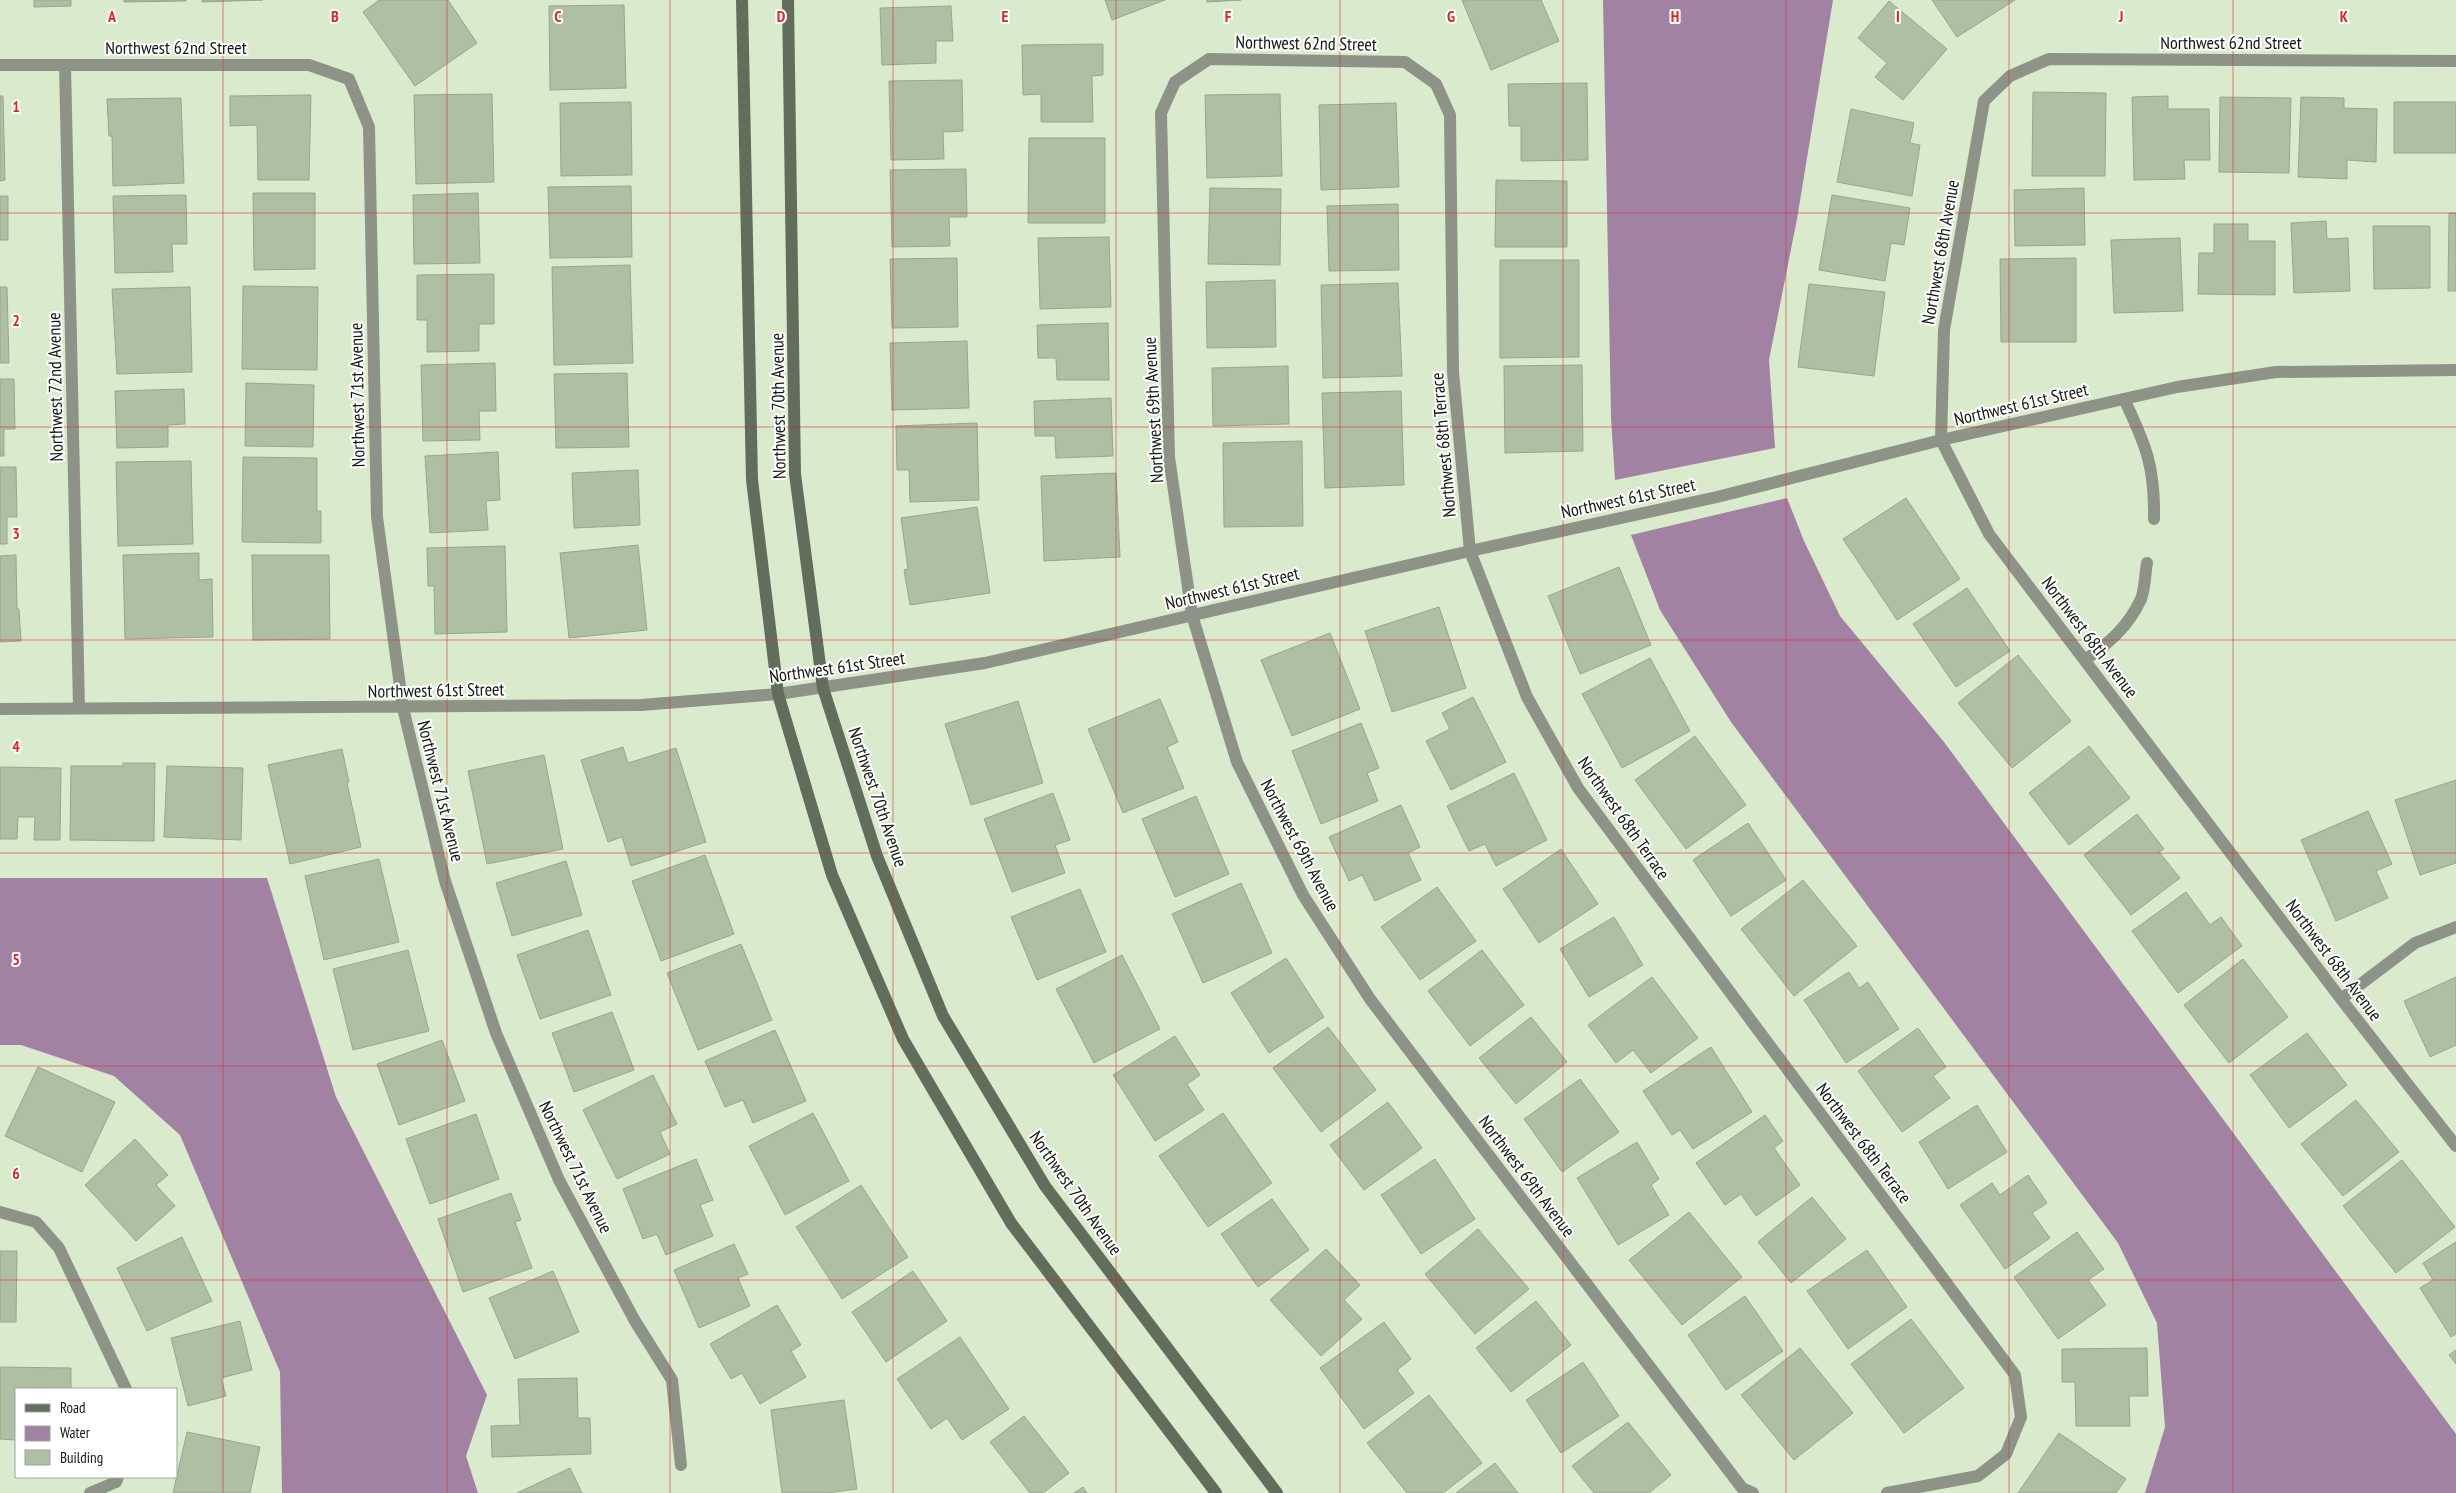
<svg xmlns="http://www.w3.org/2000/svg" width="2456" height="1493" font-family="'PT Sans Narrow',sans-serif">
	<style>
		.water { fill: #a282a3 }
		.building { fill: #afbfa3; stroke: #98a78c }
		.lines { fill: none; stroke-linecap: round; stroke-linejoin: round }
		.lane { stroke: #8d9487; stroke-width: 12 }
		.street { stroke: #8d9487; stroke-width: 12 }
		.secondary { stroke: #636d5c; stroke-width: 12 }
		.grid { fill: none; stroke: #d62828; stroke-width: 1; stroke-opacity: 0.55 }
		.labels { text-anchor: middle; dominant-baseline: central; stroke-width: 4; stroke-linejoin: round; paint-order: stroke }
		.street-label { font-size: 18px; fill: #12180e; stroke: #fff }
		.grid-label { font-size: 16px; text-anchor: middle; font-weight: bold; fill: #d62828; stroke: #fff; stroke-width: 4; stroke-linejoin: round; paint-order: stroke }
	</style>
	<rect width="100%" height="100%" fill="#daebcd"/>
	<!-- water -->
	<path class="water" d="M 1603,0 L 1833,0 L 1797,219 L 1769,360 L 1775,448 L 1615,480 L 1611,417 Z
		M 1787,498 L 1804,541 L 1840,616 L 1944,742 L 2456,1434 L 2456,1493 L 2145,1493 L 2165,1427 L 2157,1323 L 2118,1243 L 1731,722 L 1660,610 L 1631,535 Z
		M 0,878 L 267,878 L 336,1097 L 487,1395 L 466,1456 L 478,1493 L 282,1493 L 280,1372 L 180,1135 L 114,1076 L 21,1045 L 0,1045 Z"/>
	<!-- building -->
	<path class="building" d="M 34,0 L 71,0 L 71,6 L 34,7 Z
		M 124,0 L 186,0 L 186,1 L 124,2 Z
		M 202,0 L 263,0 L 202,2 Z
		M 379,0 L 448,0 L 477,43 L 415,86 L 363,12 Z
		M 1105,0 L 1165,0 L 1112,20 Z
		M 1207,0 L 1241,0 L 1207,2 Z
		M 1462,0 L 1541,0 L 1559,41 L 1491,70 Z
		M 1932,0 L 2015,0 L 1957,37 Z
		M 1889,1 L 1947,49 L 1903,100 L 1875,77 L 1887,63 L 1858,38 Z
		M 624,5 L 626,88 L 550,90 L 549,6 Z
		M 951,6 L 953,41 L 936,41 L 936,63 L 882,65 L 880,8 Z
		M 1103,44 L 1103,75 L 1092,76 L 1093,122 L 1041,122 L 1041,94 L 1023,95 L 1022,45 Z
		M 962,80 L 963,131 L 943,132 L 944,159 L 891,160 L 889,81 Z
		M 1587,83 L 1588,160 L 1521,161 L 1521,126 L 1509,126 L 1508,84 Z
		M 2033,92 L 2106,93 L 2105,176 L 2032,176 Z
		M 492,94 L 494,182 L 416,184 L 414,95 Z
		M 1280,94 L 1282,176 L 1207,178 L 1205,95 Z
		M 311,95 L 309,180 L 258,180 L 257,125 L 230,126 L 230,96 Z
		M 0,96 L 3,96 L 5,180 L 0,181 Z
		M 2168,96 L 2168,109 L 2209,109 L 2210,160 L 2184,160 L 2185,179 L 2134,180 L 2132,97 Z
		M 2220,97 L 2291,98 L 2289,173 L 2219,172 Z
		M 2301,97 L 2344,98 L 2344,108 L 2377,109 L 2376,162 L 2347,160 L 2347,179 L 2298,177 Z
		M 181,98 L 184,183 L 113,186 L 112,136 L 109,136 L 107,99 Z
		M 631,102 L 632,175 L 561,176 L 560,103 Z
		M 2394,102 L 2456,102 L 2456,153 L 2394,153 Z
		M 1396,103 L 1399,187 L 1321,190 L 1319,105 Z
		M 1851,109 L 1914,123 L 1910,143 L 1920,145 L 1912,196 L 1837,182 Z
		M 1029,138 L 1105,138 L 1105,223 L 1028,223 Z
		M 966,169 L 967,217 L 949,217 L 950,246 L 892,247 L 890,170 Z
		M 1496,180 L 1567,181 L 1567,247 L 1495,247 Z
		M 631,186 L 632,257 L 550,258 L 548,187 Z
		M 1210,188 L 1281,189 L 1280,265 L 1208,264 Z
		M 2084,188 L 2085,245 L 2015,246 L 2014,190 Z
		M 253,193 L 315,193 L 315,269 L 254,270 Z
		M 478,193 L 480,263 L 414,264 L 413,195 Z
		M 186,195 L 187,244 L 172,244 L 173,272 L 115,273 L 113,196 Z
		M 1832,195 L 1910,208 L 1904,245 L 1891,243 L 1885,281 L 1819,270 Z
		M 0,196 L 8,196 L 8,240 L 0,240 Z
		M 1398,204 L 1399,270 L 1329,271 L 1327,206 Z
		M 2449,213 L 2456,213 L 2456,291 L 2448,291 Z
		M 2326,221 L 2327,239 L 2348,238 L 2350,291 L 2294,293 L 2291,223 Z
		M 2214,224 L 2248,224 L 2248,241 L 2275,241 L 2275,295 L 2198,294 L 2199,253 L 2214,253 Z
		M 2373,226 L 2430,226 L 2430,288 L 2374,289 Z
		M 1109,237 L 1111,307 L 1040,309 L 1038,238 Z
		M 2180,238 L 2183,311 L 2114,313 L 2111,240 Z
		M 957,258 L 958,327 L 892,328 L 890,259 Z
		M 2076,258 L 2076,342 L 2001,342 L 2000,259 Z
		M 1500,260 L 1579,260 L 1579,357 L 1500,358 Z
		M 630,265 L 633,363 L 554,365 L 552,267 Z
		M 494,274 L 494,324 L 479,324 L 479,351 L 427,352 L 427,320 L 417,320 L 417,275 Z
		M 1275,280 L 1276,347 L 1207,348 L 1206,282 Z
		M 1398,283 L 1402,376 L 1323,378 L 1321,285 Z
		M 1809,284 L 1885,292 L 1874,376 L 1798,367 Z
		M 243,286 L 318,287 L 317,370 L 242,369 Z
		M 0,287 L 7,287 L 9,363 L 0,363 Z
		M 190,287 L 192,372 L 117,374 L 112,289 Z
		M 1108,323 L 1109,380 L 1057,380 L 1056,358 L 1038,358 L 1037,325 Z
		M 967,341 L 969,408 L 892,410 L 890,343 Z
		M 495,363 L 496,411 L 479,411 L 480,440 L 423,441 L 421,365 Z
		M 1582,365 L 1583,451 L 1505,453 L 1504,366 Z
		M 1288,366 L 1289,424 L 1213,426 L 1212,368 Z
		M 627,373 L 629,447 L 556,448 L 554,374 Z
		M 0,379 L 14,379 L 15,429 L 4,429 L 4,456 L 0,456 Z
		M 246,383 L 314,385 L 313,447 L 245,446 Z
		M 184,389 L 185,424 L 168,425 L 168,447 L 117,448 L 115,391 Z
		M 1401,391 L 1404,485 L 1325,488 L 1322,393 Z
		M 1111,398 L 1113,456 L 1056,458 L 1055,436 L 1035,436 L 1034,401 Z
		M 977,423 L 979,500 L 910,502 L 909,470 L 897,470 L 896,426 Z
		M 1302,441 L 1303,526 L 1224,527 L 1223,443 Z
		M 498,452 L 500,500 L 486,501 L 488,530 L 430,533 L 425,456 Z
		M 243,457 L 317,458 L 317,511 L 321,511 L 321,543 L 242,542 Z
		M 191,461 L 193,544 L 118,546 L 116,462 Z
		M 0,467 L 16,467 L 17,517 L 7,517 L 7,544 L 0,544 Z
		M 638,470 L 640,525 L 574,528 L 572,473 Z
		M 1116,473 L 1120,557 L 1044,561 L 1041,476 Z
		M 1906,498 L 1960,579 L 1897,620 L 1843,539 Z
		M 977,507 L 990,593 L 910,605 L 904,570 L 908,569 L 901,518 Z
		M 638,545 L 647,630 L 569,638 L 560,553 Z
		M 505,546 L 507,632 L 435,634 L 434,586 L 428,586 L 427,548 Z
		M 199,553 L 199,580 L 212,579 L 213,637 L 125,639 L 123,555 Z
		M 16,555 L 17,609 L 19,609 L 21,641 L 0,642 L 0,556 Z
		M 252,555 L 329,555 L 330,639 L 253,640 Z
		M 1619,567 L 1651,645 L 1580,674 L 1548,596 Z
		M 1967,588 L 2010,651 L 1956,687 L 1913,624 Z
		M 1439,607 L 1466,688 L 1392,712 L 1365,631 Z
		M 1330,633 L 1360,709 L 1292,736 L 1261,660 Z
		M 2018,655 L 2071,721 L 2012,768 L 1958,703 Z
		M 1650,658 L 1690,731 L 1622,768 L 1582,694 Z
		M 1473,697 L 1506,762 L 1451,790 L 1426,741 L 1450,729 L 1442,713 Z
		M 1160,699 L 1178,742 L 1167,747 L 1184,788 L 1123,813 L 1088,729 Z
		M 1018,701 L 1043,783 L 971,805 L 945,724 Z
		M 1361,723 L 1379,768 L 1367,773 L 1378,801 L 1321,824 L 1292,751 Z
		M 1695,736 L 1746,805 L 1686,849 L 1635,780 Z
		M 2089,746 L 2130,798 L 2069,845 L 2029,793 Z
		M 623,747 L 628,763 L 676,748 L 706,842 L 631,866 L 622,837 L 608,842 L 581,760 Z
		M 342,749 L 349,782 L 347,783 L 361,847 L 290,864 L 268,765 Z
		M 544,755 L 563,849 L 487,864 L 468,771 Z
		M 123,763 L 155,763 L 154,841 L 70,840 L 71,766 L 123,766 Z
		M 167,766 L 243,768 L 241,840 L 164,837 Z
		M 0,767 L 61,768 L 60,840 L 34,840 L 35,817 L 18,817 L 17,839 L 0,839 Z
		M 1514,773 L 1547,840 L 1496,866 L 1485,844 L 1469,851 L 1447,806 Z
		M 2456,780 L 2456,863 L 2420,875 L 2395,800 Z
		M 1053,793 L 1070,840 L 1055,845 L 1065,873 L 1012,892 L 984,819 Z
		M 1196,796 L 1229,874 L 1175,897 L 1142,819 Z
		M 1401,805 L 1420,847 L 1408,853 L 1421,880 L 1375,901 L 1362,875 L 1349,881 L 1329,837 Z
		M 2368,811 L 2392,864 L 2376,871 L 2388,898 L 2336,921 L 2301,840 Z
		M 2137,814 L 2164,849 L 2159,852 L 2180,878 L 2131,915 L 2084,855 Z
		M 1748,823 L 1786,880 L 1731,916 L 1693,860 Z
		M 1561,849 L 1598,904 L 1539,943 L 1503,889 Z
		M 705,855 L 734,934 L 661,961 L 632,881 Z
		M 379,859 L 399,942 L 324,960 L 305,876 Z
		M 566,861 L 582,915 L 512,936 L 496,883 Z
		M 1803,880 L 1857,946 L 1794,996 L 1741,929 Z
		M 1241,883 L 1272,953 L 1203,983 L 1172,914 Z
		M 1437,887 L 1476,941 L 1420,980 L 1381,927 Z
		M 1080,889 L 1106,952 L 1037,980 L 1011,917 Z
		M 2186,892 L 2210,925 L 2221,917 L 2242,946 L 2178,993 L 2132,931 Z
		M 1614,917 L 1643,965 L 1589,997 L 1560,949 Z
		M 588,930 L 611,995 L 540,1019 L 517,955 Z
		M 741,944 L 772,1020 L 698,1050 L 667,973 Z
		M 408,950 L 429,1031 L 353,1050 L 333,969 Z
		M 1482,950 L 1524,1005 L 1470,1046 L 1428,991 Z
		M 1122,955 L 1160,1029 L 1094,1063 L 1056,989 Z
		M 1286,958 L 1324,1017 L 1269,1053 L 1231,993 Z
		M 2243,959 L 2288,1017 L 2229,1063 L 2184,1005 Z
		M 1849,972 L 1859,988 L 1868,982 L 1899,1029 L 1846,1063 L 1804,1000 Z
		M 1652,977 L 1698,1038 L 1651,1073 L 1633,1050 L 1616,1063 L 1588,1025 Z
		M 2456,977 L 2456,1045 L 2430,1057 L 2404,1001 Z
		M 612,1012 L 634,1070 L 574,1092 L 552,1033 Z
		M 1531,1017 L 1567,1062 L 1516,1104 L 1479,1058 Z
		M 1328,1027 L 1376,1090 L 1321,1132 L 1273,1068 Z
		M 1918,1028 L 1946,1067 L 1933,1076 L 1950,1098 L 1902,1132 L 1858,1071 Z
		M 775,1030 L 806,1101 L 753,1123 L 743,1100 L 725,1107 L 705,1061 Z
		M 2307,1033 L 2347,1085 L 2289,1128 L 2250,1075 Z
		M 1175,1036 L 1200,1075 L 1187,1084 L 1204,1110 L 1155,1141 L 1113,1075 Z
		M 442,1040 L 465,1101 L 399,1125 L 377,1064 Z
		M 1711,1047 L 1752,1112 L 1693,1149 L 1680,1130 L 1672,1135 L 1643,1091 Z
		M 38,1067 L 115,1102 L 82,1172 L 5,1136 Z
		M 653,1075 L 677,1124 L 660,1132 L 670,1154 L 617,1179 L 583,1110 Z
		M 1580,1079 L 1619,1132 L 1562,1172 L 1524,1119 Z
		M 2356,1100 L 2399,1152 L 2343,1196 L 2301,1144 Z
		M 1388,1102 L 1422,1148 L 1364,1190 L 1330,1145 Z
		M 1977,1105 L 2007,1152 L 1948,1189 L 1919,1142 Z
		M 813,1113 L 849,1181 L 785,1215 L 749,1146 Z
		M 1223,1113 L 1272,1183 L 1208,1227 L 1159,1156 Z
		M 476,1114 L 499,1179 L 430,1204 L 406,1139 Z
		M 1765,1115 L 1783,1141 L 1774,1148 L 1800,1185 L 1756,1216 L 1741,1194 L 1725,1205 L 1696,1163 Z
		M 135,1139 L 168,1175 L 156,1185 L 175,1206 L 136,1241 L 85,1185 Z
		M 1637,1142 L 1659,1179 L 1651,1185 L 1669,1215 L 1618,1245 L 1577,1178 Z
		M 696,1159 L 713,1200 L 700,1205 L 713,1236 L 666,1255 L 657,1234 L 643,1239 L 623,1189 Z
		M 1435,1159 L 1475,1219 L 1421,1254 L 1381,1195 Z
		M 2402,1160 L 2455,1227 L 2396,1273 L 2343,1206 Z
		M 2028,1175 L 2047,1203 L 2032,1213 L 2050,1238 L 2005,1269 L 1960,1205 L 1992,1183 L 2000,1195 Z
		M 861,1185 L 908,1257 L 842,1299 L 796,1227 Z
		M 511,1193 L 521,1220 L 515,1222 L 532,1268 L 463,1292 L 438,1219 Z
		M 1812,1197 L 1846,1239 L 1791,1283 L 1758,1242 Z
		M 1272,1199 L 1309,1250 L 1258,1287 L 1221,1234 Z
		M 1689,1212 L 1742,1277 L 1682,1325 L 1629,1260 Z
		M 1478,1229 L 1529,1289 L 1475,1334 L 1425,1274 Z
		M 2077,1232 L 2104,1269 L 2088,1280 L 2106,1305 L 2058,1339 L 2014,1277 Z
		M 182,1237 L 212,1301 L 147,1331 L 117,1268 Z
		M 2456,1242 L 2456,1334 L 2451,1337 L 2420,1288 L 2433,1280 L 2423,1263 Z
		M 734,1244 L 748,1274 L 738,1278 L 750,1306 L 699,1328 L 674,1270 Z
		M 1326,1249 L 1360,1285 L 1344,1300 L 1362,1319 L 1321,1356 L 1270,1300 Z
		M 1867,1250 L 1907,1307 L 1848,1349 L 1807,1291 Z
		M 0,1251 L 17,1251 L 16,1322 L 0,1322 Z
		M 553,1271 L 579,1332 L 515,1359 L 489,1298 Z
		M 913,1271 L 947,1321 L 886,1362 L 852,1312 Z
		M 1745,1296 L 1783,1351 L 1726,1390 L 1688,1335 Z
		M 1536,1301 L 1571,1345 L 1511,1392 L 1476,1348 Z
		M 777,1305 L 801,1345 L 791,1351 L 806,1377 L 760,1404 L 742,1373 L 731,1379 L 710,1344 Z
		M 1911,1319 L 1964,1388 L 1904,1433 L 1851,1364 Z
		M 240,1321 L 252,1370 L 221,1378 L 226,1396 L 188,1406 L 171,1338 Z
		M 1384,1322 L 1411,1359 L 1397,1370 L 1414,1393 L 1364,1429 L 1320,1368 Z
		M 960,1337 L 1009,1409 L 962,1440 L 947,1418 L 931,1429 L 897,1379 Z
		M 1800,1348 L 1853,1413 L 1794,1460 L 1741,1395 Z
		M 2147,1348 L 2148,1396 L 2129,1396 L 2130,1426 L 2076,1426 L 2075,1382 L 2062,1382 L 2062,1349 Z
		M 2456,1350 L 2456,1364 L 2449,1355 Z
		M 1583,1362 L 1619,1416 L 1561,1453 L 1526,1400 Z
		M 0,1367 L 71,1368 L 71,1389 L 16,1389 L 16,1440 L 0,1439 Z
		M 577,1378 L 578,1418 L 590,1418 L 591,1454 L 492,1457 L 491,1426 L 520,1425 L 518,1379 Z
		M 1429,1395 L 1482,1463 L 1443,1493 L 1407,1493 L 1367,1443 Z
		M 844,1400 L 857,1489 L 827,1493 L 782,1493 L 771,1410 Z
		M 1024,1416 L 1069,1473 L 1043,1493 L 1030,1493 L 990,1442 Z
		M 1628,1422 L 1671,1475 L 1649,1493 L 1594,1493 L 1572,1466 Z
		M 187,1432 L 260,1447 L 250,1493 L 173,1493 Z
		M 2059,1433 L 2126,1479 L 2116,1493 L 2018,1493 Z
		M 1495,1463 L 1518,1493 L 1456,1493 Z
		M 570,1468 L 582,1493 L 517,1493 Z
		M 1083,1487 L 1087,1493 L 1074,1493 Z"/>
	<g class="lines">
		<!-- lane -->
		<path class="lane" d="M 2124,399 C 2146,445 2155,467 2154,519
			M 2085,660 C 2108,644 2129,626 2141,599 C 2145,589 2145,574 2147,563"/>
		<!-- street -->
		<path class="street" d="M 2456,61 L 2049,59 L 2010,76 L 1984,101 L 1944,330 L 1941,440 L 1989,534 L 2341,999 L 2456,1146
			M 0,65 L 309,65 L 349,79 L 369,127 L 377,517 L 403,708 L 445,881 L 496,1033 L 559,1180 L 635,1321 L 672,1380 L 681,1465
			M 65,65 L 79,708
			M 0,709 L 641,705 L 778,694 L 985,663 L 1470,551 L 1717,497 L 1941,440 L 2177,387 L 2276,372 L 2456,370
			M 2341,999 L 2415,943 L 2456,927
			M 0,1212 L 36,1222 L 59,1248 L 126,1389
			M 90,1493 L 116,1482 L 118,1477
			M 1753,1493 L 1742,1488 L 1370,999 L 1303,895 L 1237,762 L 1192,615 L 1169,457 L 1161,113 L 1175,82 L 1209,59 L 1405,62 L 1436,84 L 1450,115 L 1453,372 L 1470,551 L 1527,697 L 1578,788 L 2015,1375 L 2021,1417 L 2006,1454 L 1978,1476 L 1887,1493"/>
		<!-- secondary -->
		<path class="secondary" d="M 742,0 L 752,480 L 778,694 L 832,875 L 903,1039 L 1011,1223 L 1216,1493
			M 788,0 L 795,474 L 823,688 L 877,856 L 943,1016 L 1045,1186 L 1277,1493"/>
	</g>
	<!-- grid -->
	<path class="grid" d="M 223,0 L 223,1493M 447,0 L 447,1493M 670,0 L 670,1493M 893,0 L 893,1493M 1116,0 L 1116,1493M 1340,0 L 1340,1493M 1563,0 L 1563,1493M 1786,0 L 1786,1493M 2009,0 L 2009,1493M 2233,0 L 2233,1493M 0,213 L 2456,213M 0,427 L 2456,427M 0,640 L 2456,640M 0,853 L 2456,853M 0,1066 L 2456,1066M 0,1280 L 2456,1280"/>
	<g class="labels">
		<!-- street labels -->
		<g class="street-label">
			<text x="2231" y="42">Northwest 62nd Street</text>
			<text transform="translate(1306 43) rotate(1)">Northwest 62nd Street</text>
			<text x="176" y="47">Northwest 62nd Street</text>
			<text transform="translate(1940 252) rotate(-80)">Northwest 68th Avenue</text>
			<text transform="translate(55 387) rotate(-91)">Northwest 72nd Avenue</text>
			<text transform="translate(357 395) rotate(-91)">Northwest 71st Avenue</text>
			<text transform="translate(2021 404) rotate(-13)">Northwest 61st Street</text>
			<text transform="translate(778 406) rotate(-91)">Northwest 70th Avenue</text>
			<text transform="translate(1153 410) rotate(-93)">Northwest 69th Avenue</text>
			<text transform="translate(1443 445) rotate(-95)">Northwest 68th Terrace</text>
			<text transform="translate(1628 498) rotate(-12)">Northwest 61st Street</text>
			<text transform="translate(1232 588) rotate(-13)">Northwest 61st Street</text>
			<text transform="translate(2090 637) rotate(53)">Northwest 68th Avenue</text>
			<text transform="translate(837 667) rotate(-8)">Northwest 61st Street</text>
			<text transform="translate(436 690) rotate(-1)">Northwest 61st Street</text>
			<text transform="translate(441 791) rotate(76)">Northwest 71st Avenue</text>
			<text transform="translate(878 797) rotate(71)">Northwest 70th Avenue</text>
			<text transform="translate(1624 818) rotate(55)">Northwest 68th Terrace</text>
			<text transform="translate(1300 845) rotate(62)">Northwest 69th Avenue</text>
			<text transform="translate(2334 960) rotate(53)">Northwest 68th Avenue</text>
			<text transform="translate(1864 1143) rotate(53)">Northwest 68th Terrace</text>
			<text transform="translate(576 1167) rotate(64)">Northwest 71st Avenue</text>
			<text transform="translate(1527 1176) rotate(53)">Northwest 69th Avenue</text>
			<text transform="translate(1076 1193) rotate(55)">Northwest 70th Avenue</text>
		</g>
	</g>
	<g class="grid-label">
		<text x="112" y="22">A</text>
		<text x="335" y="22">B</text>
		<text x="558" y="22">C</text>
		<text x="781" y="22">D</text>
		<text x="1005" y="22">E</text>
		<text x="1228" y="22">F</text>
		<text x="1451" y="22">G</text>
		<text x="1675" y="22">H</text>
		<text x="1898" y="22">I</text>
		<text x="2121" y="22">J</text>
		<text x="2344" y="22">K</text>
		<text x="16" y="112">1</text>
		<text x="16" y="326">2</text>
		<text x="16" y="539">3</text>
		<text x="16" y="752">4</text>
		<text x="16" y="965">5</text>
		<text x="16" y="1179">6</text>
	</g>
	<!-- legend -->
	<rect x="15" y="1388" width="162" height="90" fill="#ffffff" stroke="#a0a39f"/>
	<rect x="25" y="1404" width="25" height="8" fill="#636d5c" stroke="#a0a39f"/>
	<text x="60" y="1413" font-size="15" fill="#12180e">Road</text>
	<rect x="25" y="1426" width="25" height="15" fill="#a282a3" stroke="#a0a39f"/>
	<text x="60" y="1438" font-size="15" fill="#12180e">Water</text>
	<rect x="25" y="1450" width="25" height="15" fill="#afbfa3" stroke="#a0a39f"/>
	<text x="60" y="1463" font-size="15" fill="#12180e">Building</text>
</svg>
